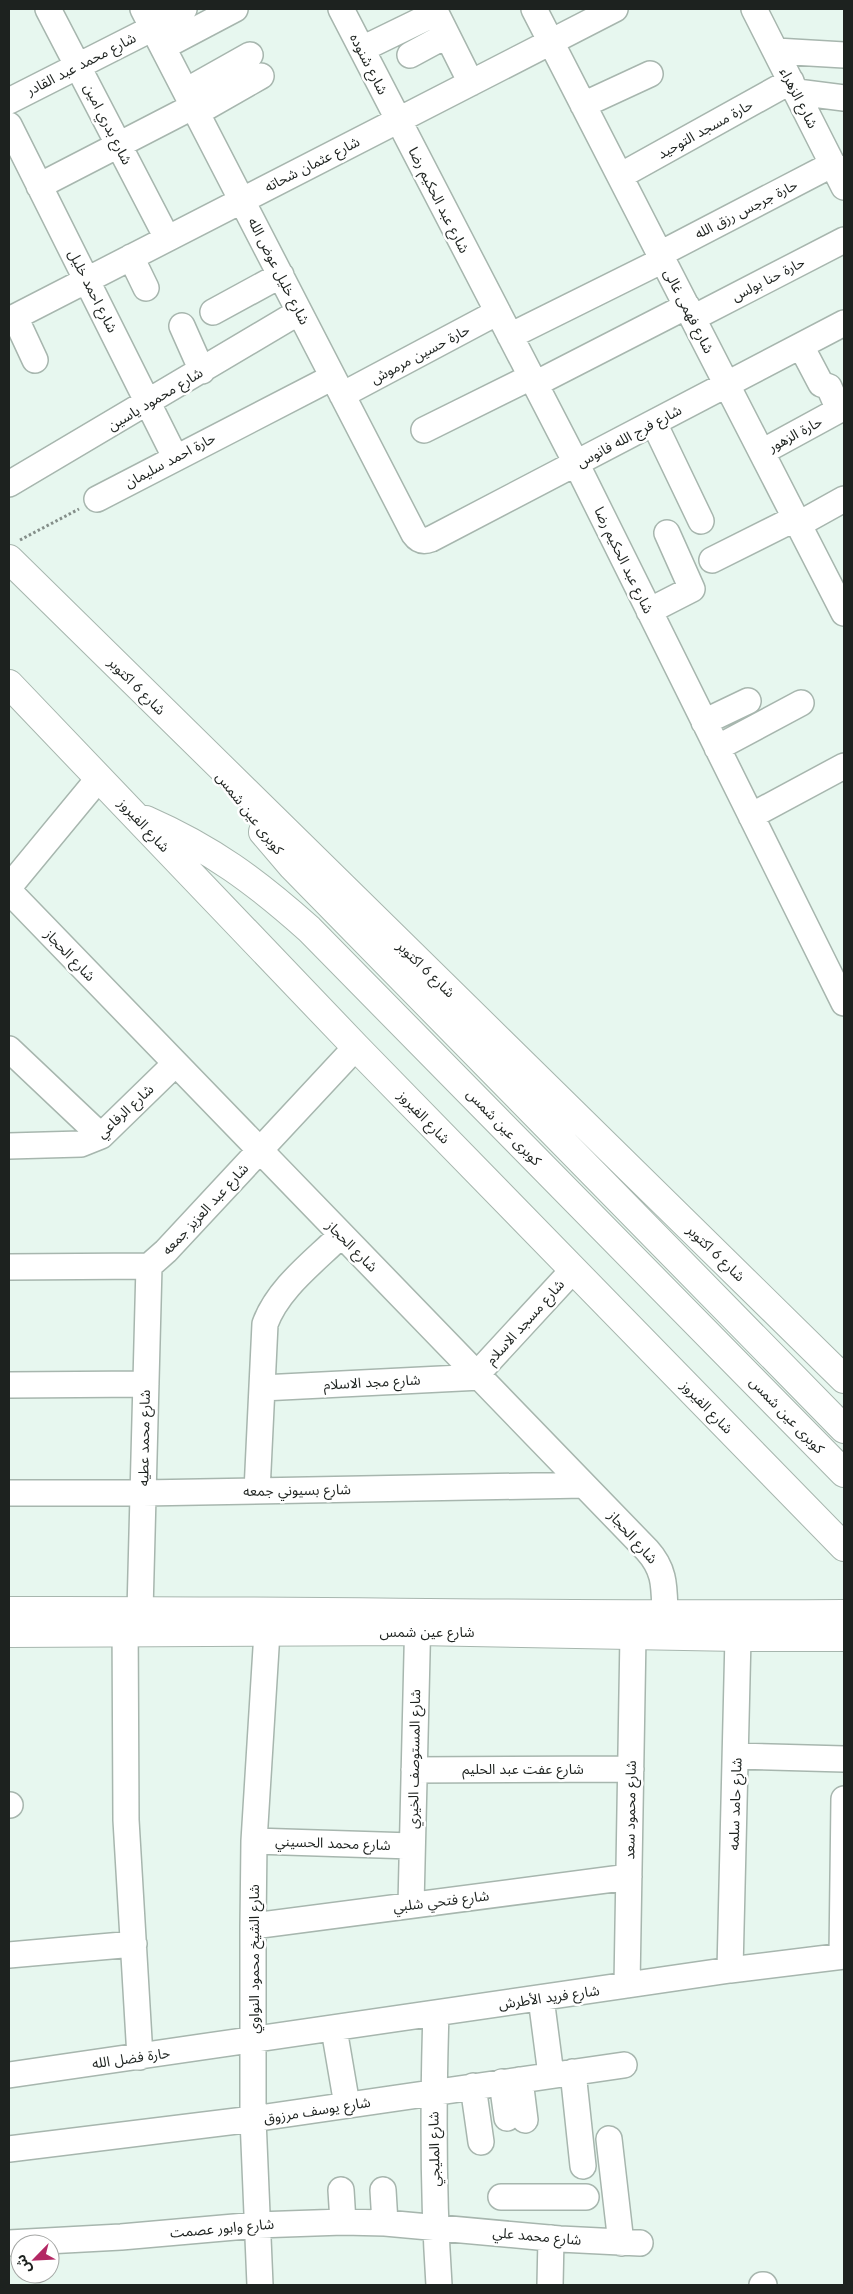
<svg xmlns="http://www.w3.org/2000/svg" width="853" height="2294" font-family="Jost,'Noto Sans Arabic',sans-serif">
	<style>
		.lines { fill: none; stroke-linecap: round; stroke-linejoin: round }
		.minor-casing { stroke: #a7b6ae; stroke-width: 28 }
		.major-casing { stroke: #a7b6ae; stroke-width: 30 }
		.path { stroke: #848e89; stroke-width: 3; stroke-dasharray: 2.5 2.5; stroke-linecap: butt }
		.minor { stroke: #fff; stroke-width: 25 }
		.major { stroke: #fff; stroke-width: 28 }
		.labels { text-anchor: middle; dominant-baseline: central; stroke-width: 5; stroke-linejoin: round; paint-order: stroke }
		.street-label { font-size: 14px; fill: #1d221f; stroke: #fff }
	</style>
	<rect width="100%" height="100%" fill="#e7f7ef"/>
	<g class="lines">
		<defs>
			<path id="minor" d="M 48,9 L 167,238
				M 143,9 L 414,534 C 419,541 423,542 431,539 L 844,323
				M 341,9 L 576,463 L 844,1003
				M 434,9 L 471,83
				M 534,9 L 844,613
				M 754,9 L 844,187
				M 152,25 L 184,9
				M 163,47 L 235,9
				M 362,49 L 436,13
				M 776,51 L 844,55
				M 410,55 L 447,35
				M 186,91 L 250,55
				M 797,92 L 844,98
				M 9,101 L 153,28
				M 583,105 L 650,74
				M 198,112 L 261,76
				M 9,125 L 175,457
				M 620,176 L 791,81
				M 39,186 L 194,106
				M 660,254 L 833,164
				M 131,257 L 146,288
				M 213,312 L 281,275
				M 15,317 L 35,360
				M 693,318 L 844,240
				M 9,320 L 615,9
				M 182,326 L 202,371
				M 510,336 L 663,260
				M 535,384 L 687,306
				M 342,395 L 498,312
				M 654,423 L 701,521
				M 424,430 L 531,377
				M 762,452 L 839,410 L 829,387 L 821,384 L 801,346
				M 9,484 L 299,312
				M 97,499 L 333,377
				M 799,524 L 844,499
				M 712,560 L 796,518
				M 649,611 L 692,589 L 667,533
				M 704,722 L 748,701
				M 717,748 L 801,703
				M 751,816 L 844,766
				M 9,887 L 99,778
				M 9,891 L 647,1550 C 666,1571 664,1588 665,1615
				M 9,1049 L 101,1136
				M 9,1146 L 81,1144 L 101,1136 L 175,1064
				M 9,1267 L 149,1266 L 166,1251 L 356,1047
				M 478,1373 L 573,1270
				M 9,1385 L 146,1384
				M 262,1388 L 481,1377
				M 257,1491 L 265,1324 C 278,1288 314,1262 341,1235
				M 9,1493 L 143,1493 L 584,1485
				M 140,1611 L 149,1266
				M 125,1613 L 126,1820 L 140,2057
				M 736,1756 L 844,1759
				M 414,1770 L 631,1769
				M 9,1805 L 10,1805
				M 254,1841 L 412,1846
				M 411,1905 L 418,1612
				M 253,1926 L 629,1877
				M 9,1955 L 134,1944
				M 842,1956 L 844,1799
				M 730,1970 L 738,1637
				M 627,1985 L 633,1635
				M 541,1998 L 551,2075
				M 436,2013 C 433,2104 433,2195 439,2285
				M 334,2029 L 347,2105
				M 573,2072 L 583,2166
				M 9,2075 L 730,1970 L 844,1956
				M 520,2080 L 525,2120
				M 502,2082 L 507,2118
				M 473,2086 L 481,2142
				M 609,2139 L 621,2243
				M 9,2149 L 253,2119 L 624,2065
				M 341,2190 L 343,2222
				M 383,2190 L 385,2223
				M 501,2197 L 586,2197
				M 9,2243 L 121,2237 L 257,2225 L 343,2222 L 385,2223 L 560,2239 L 640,2243
				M 260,2285 L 253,2119 L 253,1926 L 254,1841 L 267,1632
				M 550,2285 L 551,2238
				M 762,2285 L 764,2285"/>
			<path id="major" d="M 9,559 L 844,1379
				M 9,684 L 356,1047 L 844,1547
				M 146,820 C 212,849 255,881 309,929 L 844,1473
				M 263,832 L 292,866 L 844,1429
				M 9,1611 C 287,1610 566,1616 844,1614
				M 9,1633 L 417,1631 L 738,1637 L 844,1637"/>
		</defs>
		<!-- minor casing -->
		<use href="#minor" class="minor-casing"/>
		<!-- major casing -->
		<use href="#major" class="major-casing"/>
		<!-- path -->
		<path class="path" d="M 20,540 L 79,509"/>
		<!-- minor -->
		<use href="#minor" class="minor"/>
		<!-- major -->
		<use href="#major" class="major"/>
	</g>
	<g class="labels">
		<!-- street labels -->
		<g class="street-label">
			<text transform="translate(81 64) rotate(-27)">شارع محمد عبد القادر</text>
			<text transform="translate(369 64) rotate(63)">شارع شنوده</text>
			<text transform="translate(799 98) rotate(63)">شارع الزهراء</text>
			<text transform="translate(108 124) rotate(63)">شارع بدري امين</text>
			<text transform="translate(705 129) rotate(-29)">حارة مسجد التوحيد</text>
			<text transform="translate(312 164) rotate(-27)">شارع عثمان شحاته</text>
			<text transform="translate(439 200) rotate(63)">شارع عبد الحكيم رضا</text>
			<text transform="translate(746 209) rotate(-27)">حارة جرجس رزق الله</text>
			<text transform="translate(279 271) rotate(63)">شارع خليل عوض الله</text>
			<text transform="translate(768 279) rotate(-27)">حارة حنا بولس</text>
			<text transform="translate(93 291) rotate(63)">شارع احمد خليل</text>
			<text transform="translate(689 311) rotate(63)">شارع فهمى غالى</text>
			<text transform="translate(420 354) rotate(-28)">حارة حسين مرموش</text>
			<text transform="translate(155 399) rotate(-31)">شارع محمود ياسين</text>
			<text transform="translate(795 434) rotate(-28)">حارة الزهور</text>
			<text transform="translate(629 436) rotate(-28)">شارع فرج الله فانوس</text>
			<text transform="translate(170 460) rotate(-28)">حارة احمد سليمان</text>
			<text transform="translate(624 560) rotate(64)">شارع عبد الحكيم رضا</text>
			<text transform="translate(137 686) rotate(45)">شارع 6 اكتوبر</text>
			<text transform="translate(250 813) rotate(52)">كوبرى عين شمس</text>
			<text transform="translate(144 825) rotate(47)">شارع الفيروز</text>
			<text transform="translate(70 955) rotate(46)">شارع الحجاز</text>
			<text transform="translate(426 969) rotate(44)">شارع 6 اكتوبر</text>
			<text transform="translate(125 1111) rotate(-43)">شارع الرفاعي</text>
			<text transform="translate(424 1117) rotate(46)">شارع الفيروز</text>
			<text transform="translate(504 1127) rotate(46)">كوبرى عين شمس</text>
			<text transform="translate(205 1209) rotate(-47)">شارع عبد العزيز جمعه</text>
			<text transform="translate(352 1246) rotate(45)">شارع الحجاز</text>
			<text transform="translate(716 1253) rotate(44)">شارع 6 اكتوبر</text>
			<text transform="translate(525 1322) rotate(-48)">شارع مسجد الاسلام</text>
			<text transform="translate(372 1382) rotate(-3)">شارع مجد الاسلام</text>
			<text transform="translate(707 1407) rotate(46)">شارع الفيروز</text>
			<text transform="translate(787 1415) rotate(46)">كوبرى عين شمس</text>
			<text transform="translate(144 1438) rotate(-89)">شارع محمد عطيه</text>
			<text transform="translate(297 1490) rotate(-1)">شارع بسيوني جمعه</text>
			<text transform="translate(633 1537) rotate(48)">شارع الحجاز</text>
			<text x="427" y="1632">شارع عين شمس</text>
			<text transform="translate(414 1759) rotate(-89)">شارع المستوصف الخيري</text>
			<text x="523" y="1769">شارع عفت عبد الحليم</text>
			<text transform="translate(735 1804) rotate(-88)">شارع حامد سلمه</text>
			<text transform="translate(630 1810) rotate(-89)">شارع محمود سعد</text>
			<text transform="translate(333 1843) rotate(2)">شارع محمد الحسيني</text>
			<text transform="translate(441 1901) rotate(-7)">شارع فتحي شلبي</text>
			<text transform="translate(254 1959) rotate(-90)">شارع الشيخ محمود النواوي</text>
			<text transform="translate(549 1997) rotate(-8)">شارع فريد الأطرش</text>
			<text transform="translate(131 2058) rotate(-8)">حارة فضل الله</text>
			<text transform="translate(317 2110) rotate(-9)">شارع يوسف مرزوق</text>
			<text transform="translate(434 2149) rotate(-91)">شارع المليجي</text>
			<text transform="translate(222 2228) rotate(-5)">شارع وابور عصمت</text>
			<text transform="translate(537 2236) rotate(5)">شارع محمد علي</text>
		</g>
	</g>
	<!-- border -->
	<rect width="853" height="2294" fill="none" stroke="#1d221f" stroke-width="20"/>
	<!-- north arrow -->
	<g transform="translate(35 2259) rotate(246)"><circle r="24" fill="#ffffff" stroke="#a5a7a5"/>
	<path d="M0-4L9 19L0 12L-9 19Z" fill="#b32864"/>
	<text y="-8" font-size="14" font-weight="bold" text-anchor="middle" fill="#1d221f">ش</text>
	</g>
</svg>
